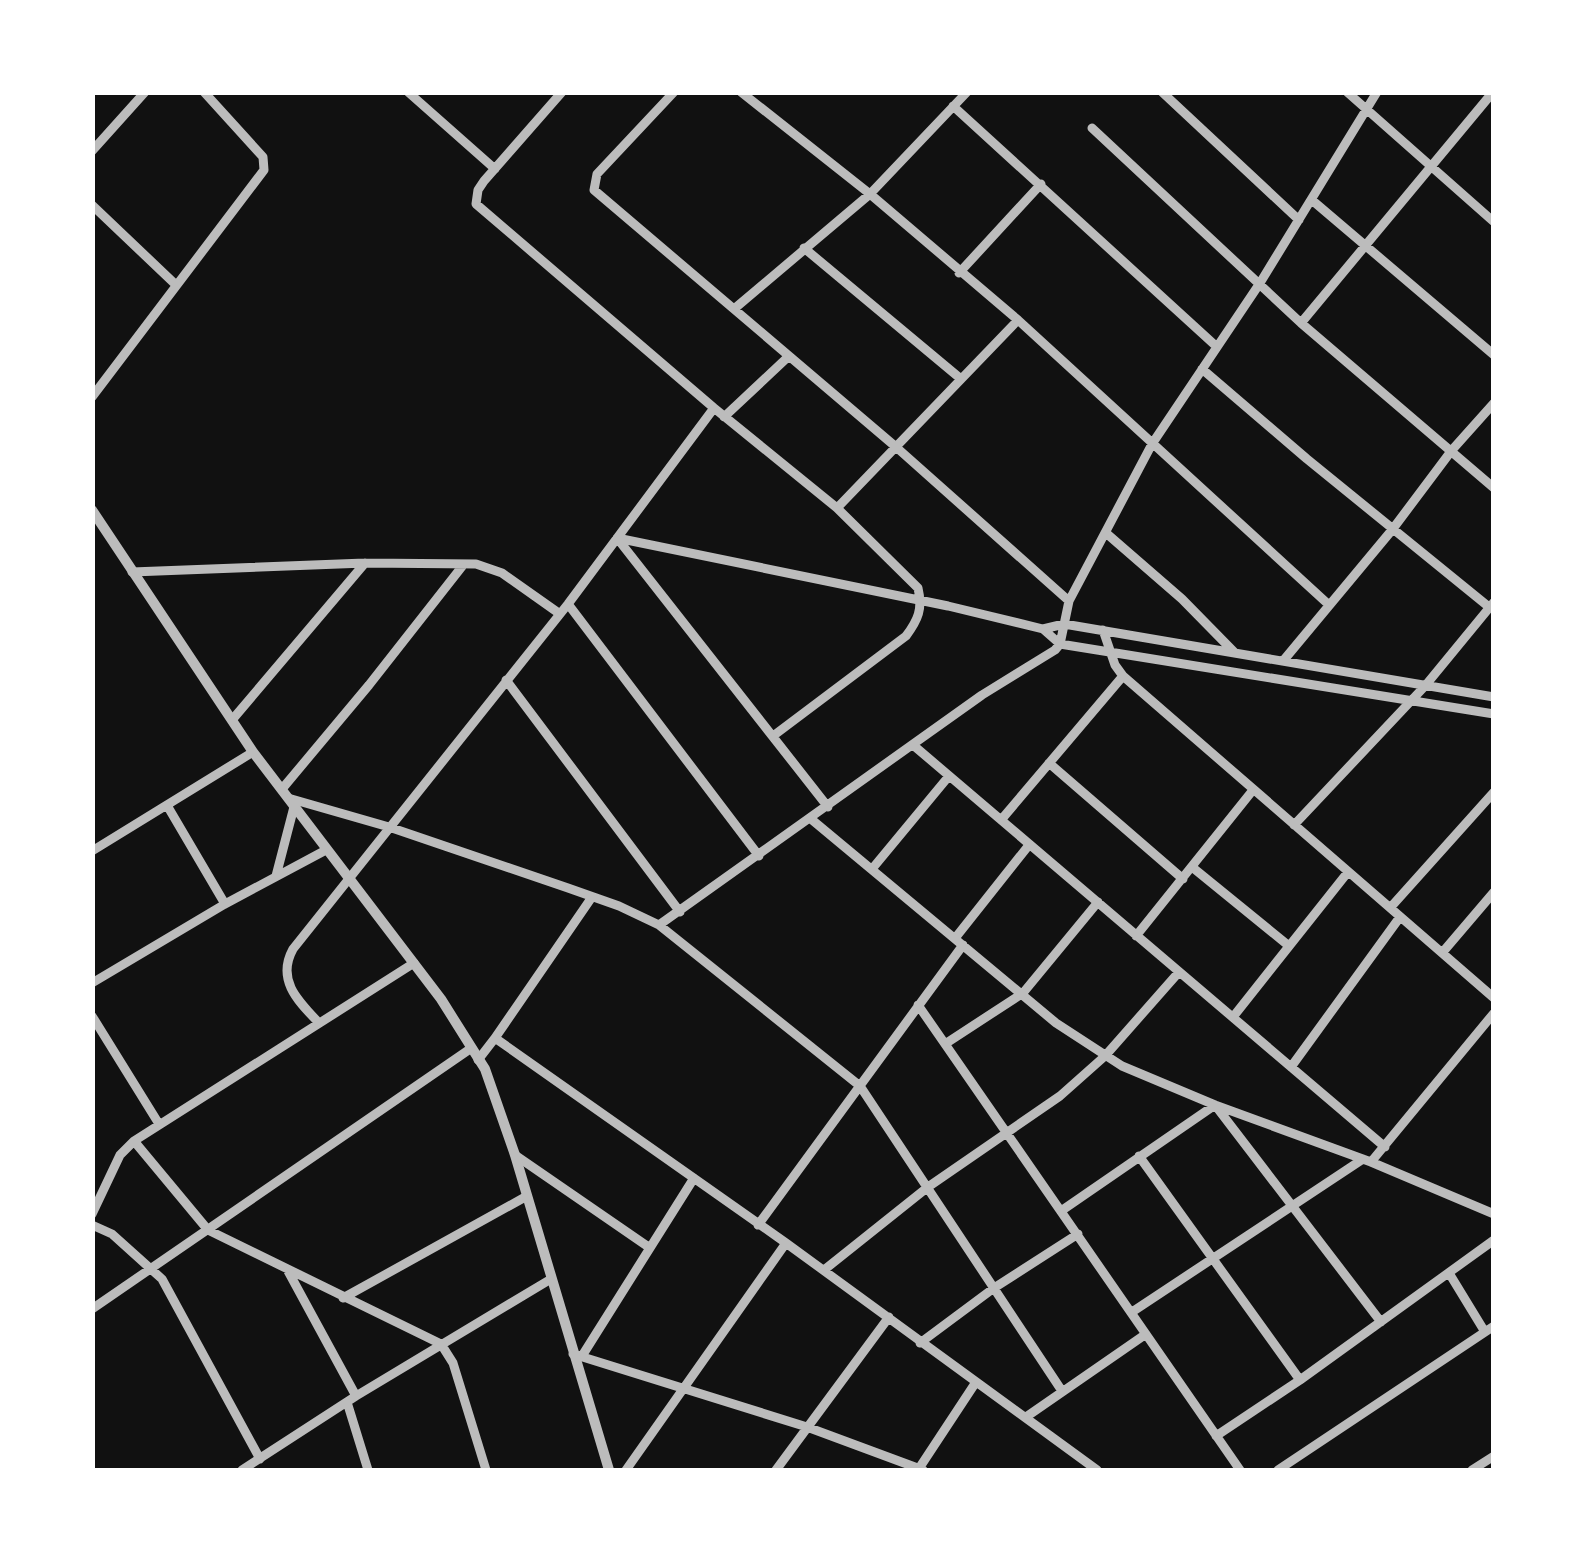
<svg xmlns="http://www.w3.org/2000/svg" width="1586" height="1563" font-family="Ubuntu,sans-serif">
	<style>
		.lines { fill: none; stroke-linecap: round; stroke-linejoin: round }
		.minor { stroke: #bcbcbc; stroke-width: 9 }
		.tertiary { stroke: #bcbcbc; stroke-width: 10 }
	</style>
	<rect width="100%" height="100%" fill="#111"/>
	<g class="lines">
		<!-- minor -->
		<path class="minor" d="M 408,92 L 495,169
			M 562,92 L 484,181 L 478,190 L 476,204 L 714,408 L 837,508 L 918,588 C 923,609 918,620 906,636 L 773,736
			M 674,92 L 597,174 L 594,190 L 896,447 L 1069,601
			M 741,92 L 870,194 L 1018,320 L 1328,604
			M 1162,92 L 1299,220
			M 1347,92 L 1494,222
			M 953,106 L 1217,347
			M 1092,128 L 1301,323 L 1494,488
			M 92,151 L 145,92
			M 1313,201 L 1494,355
			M 92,205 L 175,284
			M 804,248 L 961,379
			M 959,273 L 1041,184
			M 734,309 L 870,194 L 967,92
			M 1301,323 L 1493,92
			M 1202,369 L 1307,459 L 1489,607
			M 92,397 L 264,170 L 263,157 L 204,92
			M 724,417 L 789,356
			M 837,508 L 1018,320
			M 1106,533 L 1182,599 L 1235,653
			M 617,538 L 948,606 L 1043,629 L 1060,644 L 1494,714
			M 617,538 L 828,807
			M 132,572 L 365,563 L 476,564 L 502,573 L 560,614
			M 568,604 L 759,856
			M 1043,629 L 1064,624 L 1494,697
			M 1103,630 L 1115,665 L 1123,676 L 1494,998
			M 1283,661 L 1392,530 L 1452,450 L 1494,403
			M 506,680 L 680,912
			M 232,720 L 365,563
			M 913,745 L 1385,1147
			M 1049,763 L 1183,879
			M 282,789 L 369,685 L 464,564
			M 288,798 L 389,827 L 568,888 L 619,906 L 659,925 L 860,1086 L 1062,1391
			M 168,807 L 225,904
			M 811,819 L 1056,1023 L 1122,1066 L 1215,1105 L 1371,1162 L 1494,1214
			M 1001,820 L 1123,676
			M 1294,825 L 1425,686 L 1494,602
			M 92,851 L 253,752
			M 1192,867 L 1289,946
			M 872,869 L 949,776
			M 276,876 L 294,807
			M 1390,908 L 1494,792
			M 659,925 L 982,695 L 1055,650 L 1060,644 L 1069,601 L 1152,444 L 1260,283 L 1377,92
			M 1136,936 L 1253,790
			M 956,937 L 1029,845
			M 1442,953 L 1494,892
			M 92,983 L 225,904 L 326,850
			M 918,1005 L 1240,1470
			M 92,1016 L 159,1124
			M 1233,1017 L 1348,872
			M 319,1023 C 298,1001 276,980 293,949 L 568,604 L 714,408
			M 495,1038 L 592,897
			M 945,1044 L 1023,993 L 1098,902
			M 478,1060 L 495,1038 L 786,1243 L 1097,1470
			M 1291,1067 L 1400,917
			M 134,1141 L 208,1230 L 441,1344 L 453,1363 L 486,1470
			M 515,1155 L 650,1248
			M 1139,1156 L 1300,1380
			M 1371,1162 L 1494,1013
			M 1061,1211 L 1215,1105 L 1381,1322
			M 92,1214 L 120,1155 L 134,1141 L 414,963
			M 92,1225 L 112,1234 L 162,1279 L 260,1459
			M 758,1225 L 963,945
			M 824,1270 L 928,1187 L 1060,1096 L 1105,1056 L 1179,972
			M 288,1271 L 356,1396
			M 1449,1273 L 1485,1332
			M 343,1298 L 527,1196
			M 92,1309 L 470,1049
			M 1132,1312 L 1363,1159
			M 920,1343 L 994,1288 L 1078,1234
			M 573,1354 L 807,1427 L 923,1470
			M 582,1356 L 694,1178
			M 347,1402 L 368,1470
			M 1026,1417 L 1146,1334
			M 1216,1436 L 1300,1380 L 1494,1240
			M 242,1470 L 356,1396 L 551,1279
			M 626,1470 L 786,1243
			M 776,1470 L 889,1317
			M 918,1470 L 976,1382
			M 1278,1470 L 1494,1326
			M 1472,1470 L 1494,1456"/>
		<!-- tertiary -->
		<path class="tertiary" d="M 92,510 L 253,752 L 441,999 L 485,1069 L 515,1155 L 609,1470"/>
	</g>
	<!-- border -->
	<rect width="1586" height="1563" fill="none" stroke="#ffffff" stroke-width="190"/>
</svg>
